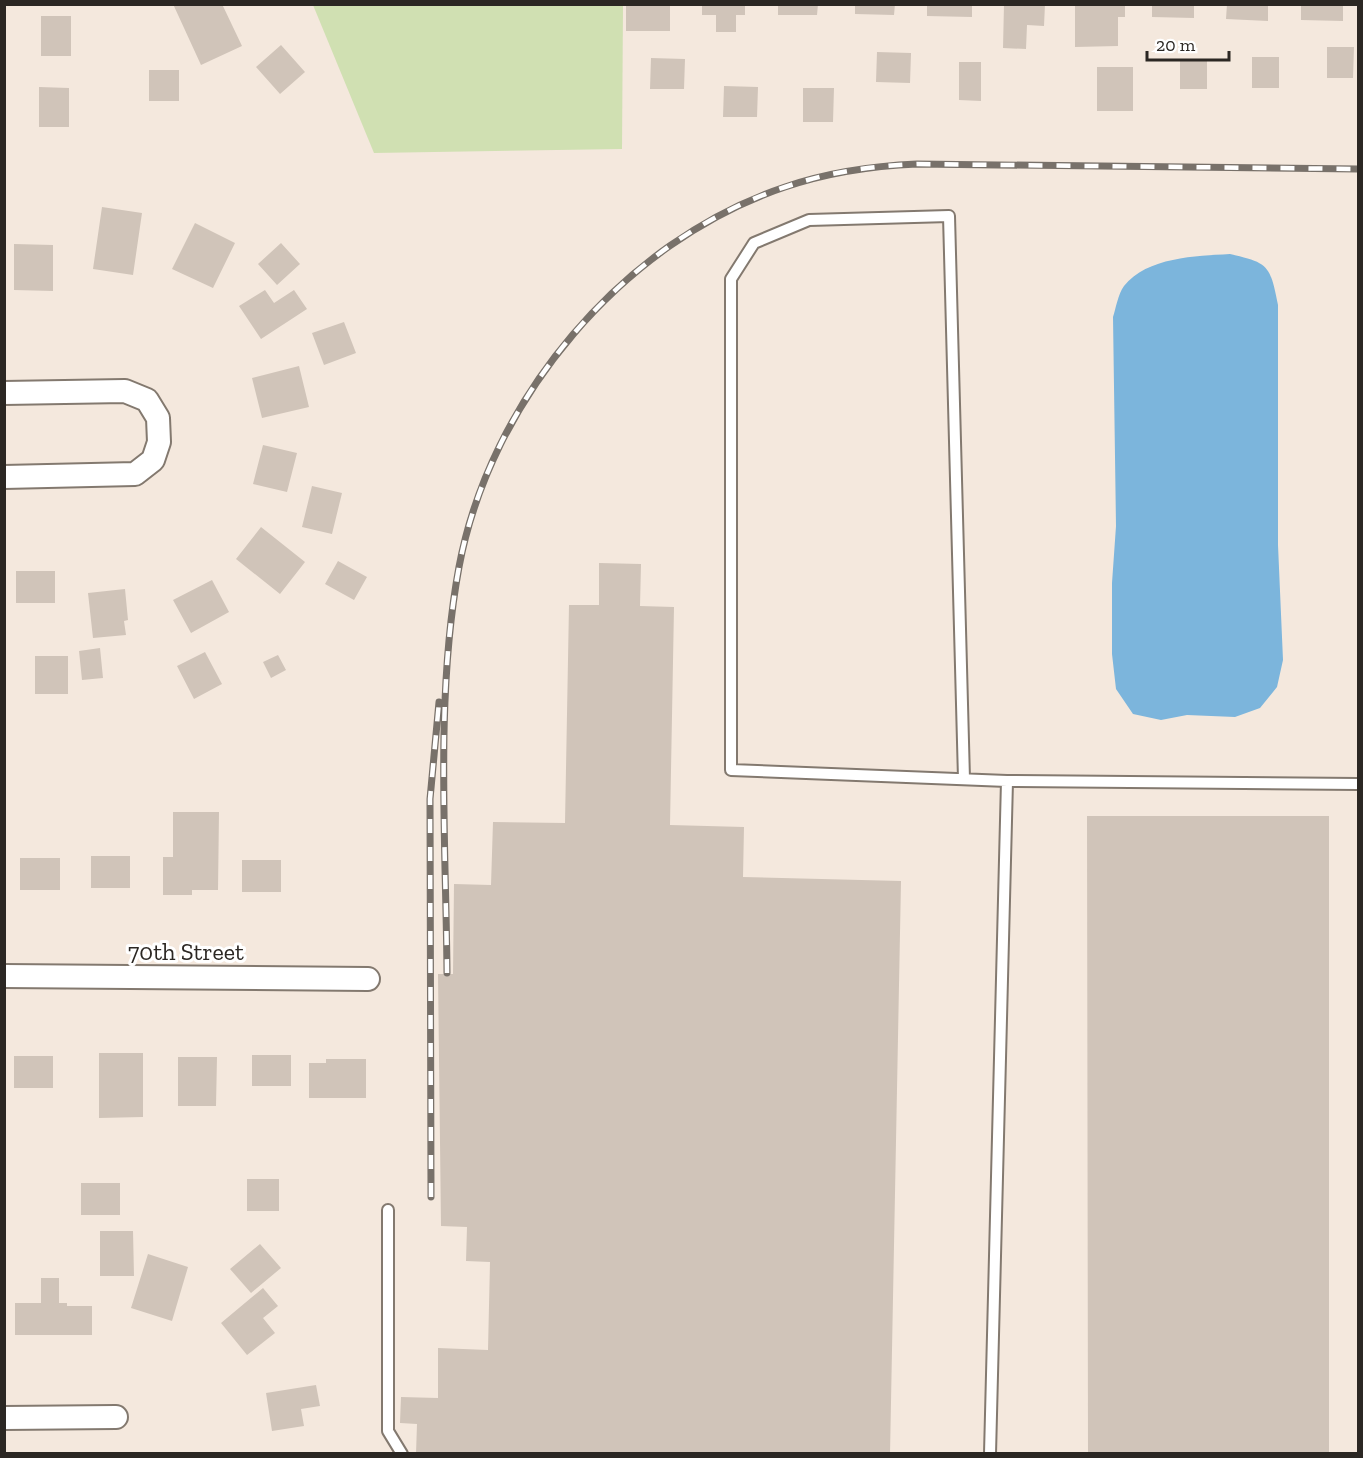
<svg xmlns="http://www.w3.org/2000/svg" width="1363" height="1458" font-family="'Zilla Slab',serif">
	<style>
		.green { fill: #d0e0b2 }
		.water { fill: #7cb5dc }
		.building { fill: #d0c4b9 }
		.lines { fill: none; stroke-linecap: round; stroke-linejoin: round }
		.lane-casing { stroke: #83796f; stroke-width: 14 }
		.street-casing { stroke: #83796f; stroke-width: 26 }
		.lane { stroke: #fff; stroke-width: 10 }
		.street { stroke: #fff; stroke-width: 22 }
		.rail-casing { stroke: #78716a; stroke-width: 7 }
		.rail { stroke: #fff; stroke-width: 4.5; stroke-dasharray: 14; stroke-linecap: butt }
		.labels { text-anchor: middle; dominant-baseline: central; stroke-width: 6; stroke-linejoin: round; paint-order: stroke }
		.street-label { font-size: 24px; fill: #2b2723; stroke: #fff }
	</style>
	<rect width="100%" height="100%" fill="#f4e8dd"/>
	<!-- green -->
	<path class="green" d="M 313,5 L 623,5 L 622,149 L 374,153 Z"/>
	<!-- water -->
	<path class="water" d="M 1230,254 C 1269,263 1270,265 1278,305 L 1278,545 L 1283,660 L 1277,687 L 1260,708 L 1235,717 L 1187,715 L 1161,720 L 1133,714 L 1116,689 L 1112,654 L 1112,583 L 1116,526 L 1113,317 C 1116,308 1118,294 1124,286 C 1147,257 1196,256 1230,254 Z"/>
	<!-- building -->
	<path class="building" d="M 173,4 L 222,4 L 242,46 L 201,65 Z
		M 626,4 L 670,4 L 670,31 L 626,31 Z
		M 702,4 L 745,4 L 745,15 L 736,15 L 736,32 L 716,32 L 716,15 L 702,15 Z
		M 778,4 L 818,4 L 817,15 L 778,15 Z
		M 855,4 L 895,4 L 894,15 L 855,14 Z
		M 927,4 L 972,4 L 972,17 L 927,16 Z
		M 1004,4 L 1045,4 L 1044,26 L 1027,25 L 1026,49 L 1003,48 Z
		M 1075,4 L 1125,4 L 1125,17 L 1118,17 L 1118,46 L 1075,47 Z
		M 1152,4 L 1194,4 L 1194,18 L 1152,17 Z
		M 1227,4 L 1268,4 L 1268,21 L 1226,19 Z
		M 1301,4 L 1343,4 L 1343,21 L 1301,20 Z
		M 41,16 L 71,16 L 71,56 L 41,56 Z
		M 281,45 L 305,72 L 280,94 L 256,67 Z
		M 1327,47 L 1354,47 L 1353,78 L 1327,78 Z
		M 877,52 L 911,53 L 910,83 L 876,82 Z
		M 1252,57 L 1279,57 L 1279,88 L 1252,88 Z
		M 651,58 L 685,59 L 684,89 L 650,89 Z
		M 1180,59 L 1207,59 L 1207,89 L 1180,89 Z
		M 959,62 L 981,62 L 981,101 L 959,100 Z
		M 1097,67 L 1133,67 L 1133,111 L 1097,111 Z
		M 149,70 L 179,70 L 179,101 L 149,101 Z
		M 724,86 L 758,87 L 757,117 L 723,117 Z
		M 39,87 L 69,88 L 69,127 L 39,127 Z
		M 803,88 L 834,88 L 833,122 L 803,122 Z
		M 102,207 L 142,213 L 133,275 L 93,269 Z
		M 195,223 L 235,243 L 213,288 L 172,269 Z
		M 281,243 L 300,264 L 277,285 L 258,264 Z
		M 14,244 L 53,245 L 53,291 L 14,290 Z
		M 265,290 L 274,303 L 294,290 L 307,309 L 261,339 L 239,306 Z
		M 344,322 L 356,353 L 324,365 L 312,333 Z
		M 299,366 L 309,407 L 262,418 L 252,378 Z
		M 263,445 L 297,453 L 287,492 L 253,484 Z
		M 312,486 L 342,493 L 332,534 L 302,527 Z
		M 261,527 L 305,562 L 280,594 L 236,559 Z
		M 338,561 L 367,577 L 354,600 L 325,584 Z
		M 599,563 L 641,564 L 640,606 L 674,607 L 670,825 L 744,827 L 743,877 L 901,881 L 890,1454 L 416,1454 L 417,1424 L 400,1423 L 401,1397 L 438,1398 L 438,1348 L 488,1350 L 490,1262 L 466,1261 L 467,1227 L 441,1226 L 438,974 L 453,974 L 454,884 L 491,885 L 493,822 L 565,823 L 569,605 L 599,605 Z
		M 16,571 L 55,571 L 55,603 L 16,603 Z
		M 212,580 L 229,612 L 191,633 L 173,600 Z
		M 125,589 L 128,620 L 124,621 L 126,635 L 93,638 L 88,593 Z
		M 100,648 L 103,678 L 82,680 L 79,651 Z
		M 205,652 L 222,684 L 194,699 L 177,666 Z
		M 278,655 L 286,670 L 271,678 L 263,662 Z
		M 35,656 L 68,656 L 68,694 L 35,694 Z
		M 173,812 L 219,812 L 218,890 L 192,890 L 192,895 L 163,895 L 163,857 L 173,857 Z
		M 1087,816 L 1329,816 L 1329,1454 L 1088,1454 Z
		M 91,856 L 130,856 L 130,888 L 91,888 Z
		M 20,858 L 60,858 L 60,890 L 20,890 Z
		M 242,860 L 281,860 L 281,892 L 242,892 Z
		M 99,1053 L 143,1053 L 143,1117 L 99,1118 Z
		M 252,1055 L 291,1055 L 291,1086 L 252,1086 Z
		M 14,1056 L 53,1056 L 53,1088 L 14,1088 Z
		M 178,1057 L 217,1057 L 216,1106 L 178,1106 Z
		M 326,1059 L 366,1059 L 366,1098 L 309,1098 L 309,1063 L 326,1063 Z
		M 247,1179 L 279,1179 L 279,1211 L 247,1211 Z
		M 81,1183 L 120,1183 L 120,1215 L 81,1215 Z
		M 100,1231 L 133,1231 L 134,1276 L 100,1276 Z
		M 260,1244 L 281,1268 L 251,1293 L 230,1269 Z
		M 148,1254 L 188,1267 L 172,1321 L 131,1308 Z
		M 41,1278 L 59,1278 L 59,1303 L 67,1303 L 67,1306 L 92,1306 L 92,1335 L 15,1335 L 15,1303 L 41,1303 Z
		M 263,1288 L 278,1306 L 263,1318 L 275,1333 L 247,1355 L 221,1323 Z
		M 316,1385 L 320,1406 L 301,1409 L 304,1426 L 272,1431 L 266,1393 Z"/>
	<g class="lines">
		<defs>
			<path id="lane" d="M 964,779 L 949,216 L 809,220 L 754,243 L 731,279 L 731,770 L 1007,781 L 1358,784
				M 388,1210 L 388,1431 L 402,1454
				M 990,1454 L 1007,781"/>
			<path id="street" d="M 4,393 L 125,391 L 147,400 L 158,418 L 159,442 L 153,460 L 135,474 L 4,477
				M 4,976 L 368,979
				M 4,1418 L 116,1417"/>
		</defs>
		<!-- lane casing -->
		<use href="#lane" class="lane-casing"/>
		<!-- street casing -->
		<use href="#street" class="street-casing"/>
		<!-- lane -->
		<use href="#lane" class="lane"/>
		<!-- street -->
		<use href="#street" class="street"/>
		<defs>
			<path id="rail" d="M 447,973 C 446,842 435,696 459,567 C 490,400 623,241 785,187 C 829,172 871,166 917,164 L 1358,169
				M 431,1197 L 430,799 L 439,702"/>
		</defs>
		<!-- rail casing -->
		<use href="#rail" class="rail-casing"/>
		<!-- rail -->
		<use href="#rail" class="rail"/>
	</g>
	<g class="labels">
		<!-- street labels -->
		<g class="street-label">
			<text x="186" y="951">70th Street</text>
		</g>
	</g>
	<!-- border -->
	<rect width="1363" height="1458" fill="none" stroke="#2b2723" stroke-width="12"/>
	<!-- scale -->
	<path d="M1147 51v9h82v-9" fill="none" stroke="#2b2723" stroke-width="3"/>
	<text x="1156" y="51" font-size="18" fill="#2b2723" stroke="#ffffff" stroke-width="4.5" paint-order="stroke">20 m</text>
</svg>
